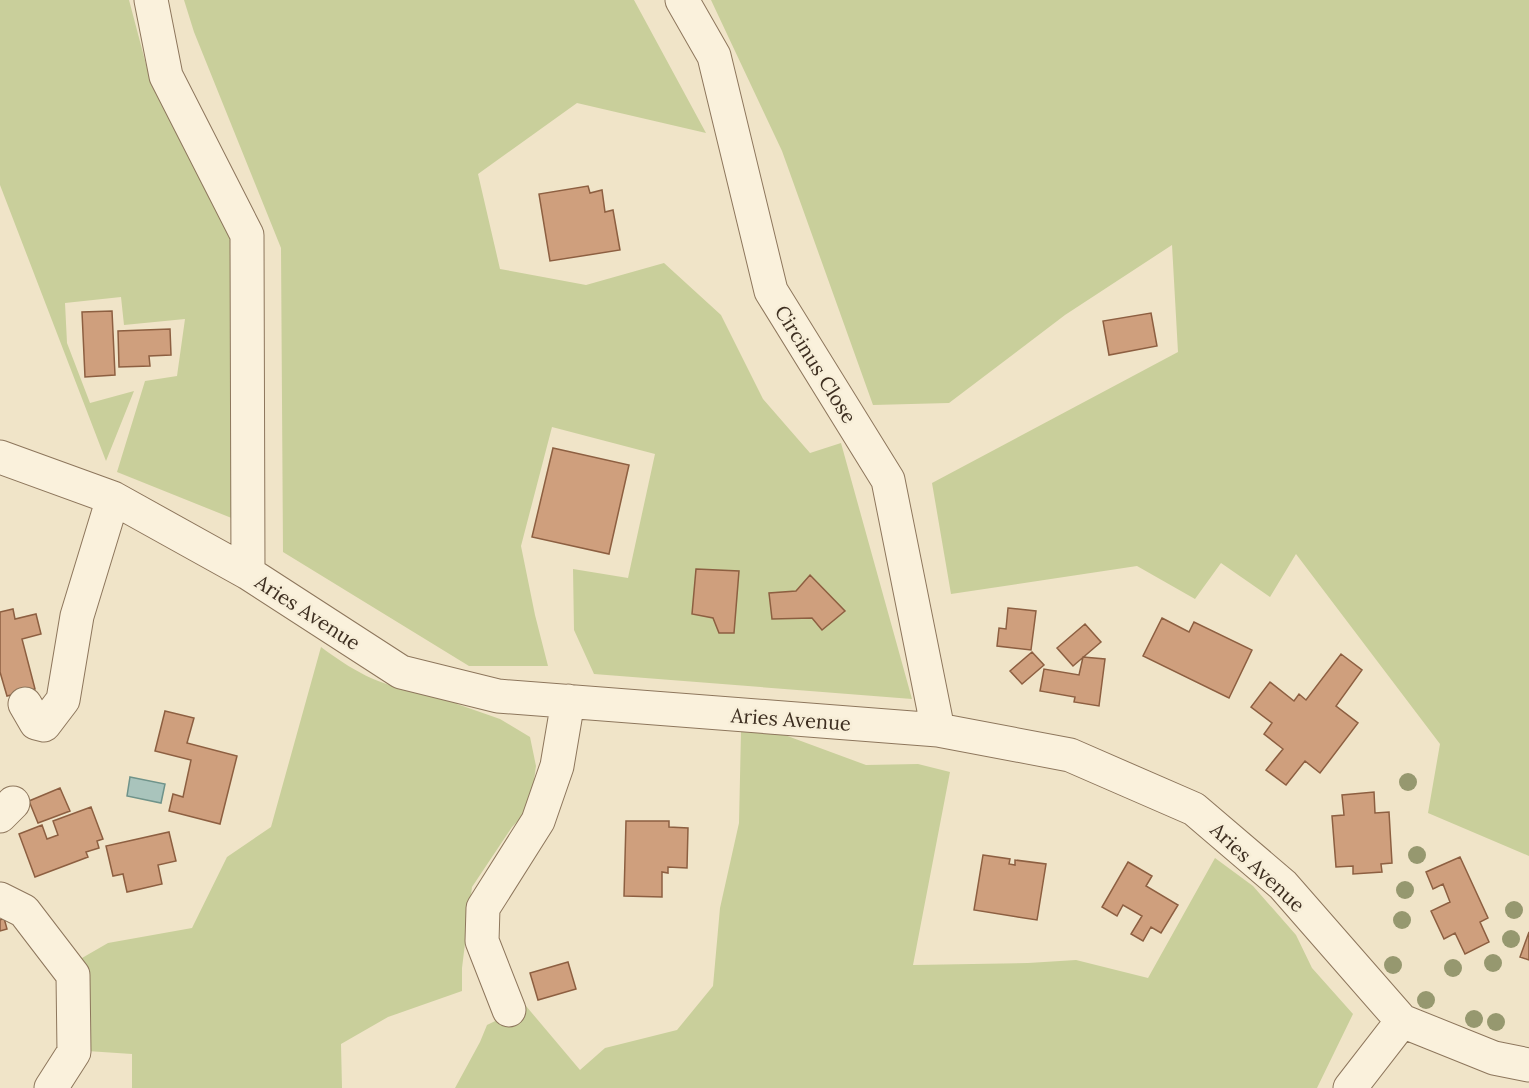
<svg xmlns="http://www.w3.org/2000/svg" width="1529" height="1088" font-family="Lora,serif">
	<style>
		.green { fill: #c9cf9b }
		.water { fill: #a9c4bc; stroke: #6f938a; stroke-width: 1.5 }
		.building { fill: #cf9f7d; stroke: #8d5f41; stroke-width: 1.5 }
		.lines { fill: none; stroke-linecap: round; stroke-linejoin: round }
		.minor-casing { stroke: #8d765c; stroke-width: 35 }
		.minor { stroke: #faf1dc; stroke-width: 33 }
		.tree { fill: #96986f }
		.labels { text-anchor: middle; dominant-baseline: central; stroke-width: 5; stroke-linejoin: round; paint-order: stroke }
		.street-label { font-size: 20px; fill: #3d2e20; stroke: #f7eed8 }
	</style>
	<rect width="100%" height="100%" fill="#f0e4c8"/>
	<!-- green -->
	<path class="green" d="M 0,0 L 129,0 L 147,68 L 233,243 L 234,519 L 117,472 L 145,381 L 177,376 L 185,319 L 124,325 L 121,297 L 65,303 L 67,343 L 90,403 L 134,391 L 106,461 L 0,185 Z
		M 184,0 L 634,0 L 706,133 L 577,103 L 478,174 L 500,269 L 586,285 L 664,263 L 721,315 L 763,399 L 810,453 L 841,443 L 912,699 L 594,674 L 574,630 L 573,569 L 628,578 L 655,454 L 552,427 L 521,546 L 535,615 L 548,666 L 469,666 L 283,552 L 281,248 L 194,32 Z
		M 711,0 L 1529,0 L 1529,856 L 1428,813 L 1440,744 L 1296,554 L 1270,597 L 1221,563 L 1195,599 L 1137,566 L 951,594 L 932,483 L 1178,352 L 1172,245 L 1065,315 L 949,403 L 873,405 L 782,151 Z
		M 321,647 C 349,668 381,688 417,690 C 431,691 446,687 459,686 L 457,704 L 500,719 L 530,737 L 536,766 L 530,809 L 512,827 L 472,887 L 462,968 L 462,991 L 388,1017 L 341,1044 L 342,1088 L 132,1088 L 132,1054 L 87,1051 L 82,958 L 108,943 L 192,928 L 227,857 L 271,827 Z
		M 741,732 L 782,734 L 866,765 L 918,764 L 950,772 L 913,965 L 1028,963 L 1076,960 L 1148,978 L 1215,858 L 1253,886 L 1296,935 L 1312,968 L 1353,1014 L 1317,1088 L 455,1088 L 480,1042 L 487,1025 L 526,1006 L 580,1070 L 605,1048 L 677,1030 L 713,986 L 720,908 L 739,823 Z"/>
	<!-- water -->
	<path class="water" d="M 130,777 L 165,784 L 161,803 L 127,796 Z"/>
	<!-- building -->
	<path class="building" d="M 588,186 L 590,193 L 602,190 L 605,212 L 613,210 L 620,250 L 550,261 L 539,194 Z
		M 112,311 L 115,375 L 85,377 L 82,312 Z
		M 1151,313 L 1157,346 L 1109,355 L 1103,321 Z
		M 170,329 L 171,355 L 149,356 L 150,366 L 119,367 L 118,331 Z
		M 553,448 L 629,465 L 609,554 L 532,537 Z
		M 696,569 L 739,571 L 734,633 L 719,633 L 713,618 L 692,614 Z
		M 810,575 L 845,611 L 822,630 L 812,618 L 772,619 L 769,593 L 796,591 Z
		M 1008,608 L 1036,611 L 1031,650 L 997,646 L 999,628 L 1006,629 Z
		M 13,609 L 15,619 L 36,614 L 41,634 L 22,639 L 35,689 L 7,696 L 0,672 L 0,612 Z
		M 1162,618 L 1189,632 L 1194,622 L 1252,650 L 1229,698 L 1143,656 Z
		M 1085,624 L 1101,642 L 1073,666 L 1057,648 Z
		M 1032,652 L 1044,665 L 1022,684 L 1010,671 Z
		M 1341,654 L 1362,670 L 1336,706 L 1358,723 L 1320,773 L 1305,761 L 1286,785 L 1266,770 L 1283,749 L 1264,734 L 1272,723 L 1251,707 L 1270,682 L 1294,701 L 1299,694 L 1306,700 Z
		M 1083,657 L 1105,659 L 1099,706 L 1074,702 L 1075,697 L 1040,691 L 1044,669 L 1079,675 Z
		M 165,711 L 194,718 L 187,743 L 237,756 L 220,824 L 169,811 L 173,794 L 183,797 L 191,760 L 155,751 Z
		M 60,788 L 70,811 L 38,823 L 29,801 Z
		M 1374,792 L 1375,813 L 1389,812 L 1392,863 L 1381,864 L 1382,872 L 1353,874 L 1353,866 L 1336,867 L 1332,816 L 1344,815 L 1342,795 Z
		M 91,807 L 103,839 L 97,841 L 99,848 L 86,852 L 88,857 L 35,877 L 19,834 L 42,825 L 47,839 L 58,835 L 53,821 Z
		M 626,821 L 669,821 L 669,827 L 688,828 L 687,868 L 668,867 L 668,873 L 662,872 L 662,897 L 624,896 Z
		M 169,832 L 176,861 L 158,865 L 162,884 L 127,892 L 123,874 L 113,876 L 106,846 Z
		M 983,855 L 1010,859 L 1009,864 L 1015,865 L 1015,860 L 1046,864 L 1037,920 L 974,910 Z
		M 1460,857 L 1488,918 L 1480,922 L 1489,942 L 1465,954 L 1455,933 L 1444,939 L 1431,911 L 1450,902 L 1443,884 L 1433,889 L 1426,872 Z
		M 1128,862 L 1152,876 L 1146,886 L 1178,905 L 1161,933 L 1151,927 L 1143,941 L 1131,934 L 1142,916 L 1123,905 L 1117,916 L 1102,907 Z
		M 4,918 L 7,929 L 0,931 L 0,920 Z
		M 1529,932 L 1529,960 L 1520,957 Z
		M 568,962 L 576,989 L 538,1000 L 530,973 Z"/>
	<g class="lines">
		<defs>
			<path id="minor" d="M 151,0 L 166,76 L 247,235 L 248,573
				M 682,0 L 714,56 L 771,291 L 888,480 L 938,730
				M 0,457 L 113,498 L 248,573 L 401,672 L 498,696 L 938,730 L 1070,755 L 1194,809 L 1283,885 L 1402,1021 L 1494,1058 L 1529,1065
				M 25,704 L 36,723 L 44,725 L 63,700 L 77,616 L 113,498
				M 0,816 L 13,803
				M 0,899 L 24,911 L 73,975 L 74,1052 L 51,1088
				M 509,1010 L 482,941 L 483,908 L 538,821 L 557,766 L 568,701
				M 1350,1088 L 1402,1021"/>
		</defs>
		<!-- minor casing -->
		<use href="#minor" class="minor-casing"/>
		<!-- minor -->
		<use href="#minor" class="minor"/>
	</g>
	<!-- trees -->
	<g class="tree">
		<circle cx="1408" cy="782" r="9"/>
		<circle cx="1417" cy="855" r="9"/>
		<circle cx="1405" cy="890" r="9"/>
		<circle cx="1514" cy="910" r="9"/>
		<circle cx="1402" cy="920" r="9"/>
		<circle cx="1511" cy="939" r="9"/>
		<circle cx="1493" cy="963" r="9"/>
		<circle cx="1393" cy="965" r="9"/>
		<circle cx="1453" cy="968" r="9"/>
		<circle cx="1426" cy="1000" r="9"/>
		<circle cx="1474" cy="1019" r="9"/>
		<circle cx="1496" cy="1022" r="9"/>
	</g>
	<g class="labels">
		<!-- street labels -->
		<g class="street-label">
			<text transform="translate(816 364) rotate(58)">Circinus Close</text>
			<text transform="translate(308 612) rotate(33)">Aries Avenue</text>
			<text transform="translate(791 719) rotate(4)">Aries Avenue</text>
			<text transform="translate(1258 867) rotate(43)">Aries Avenue</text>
		</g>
	</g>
</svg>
